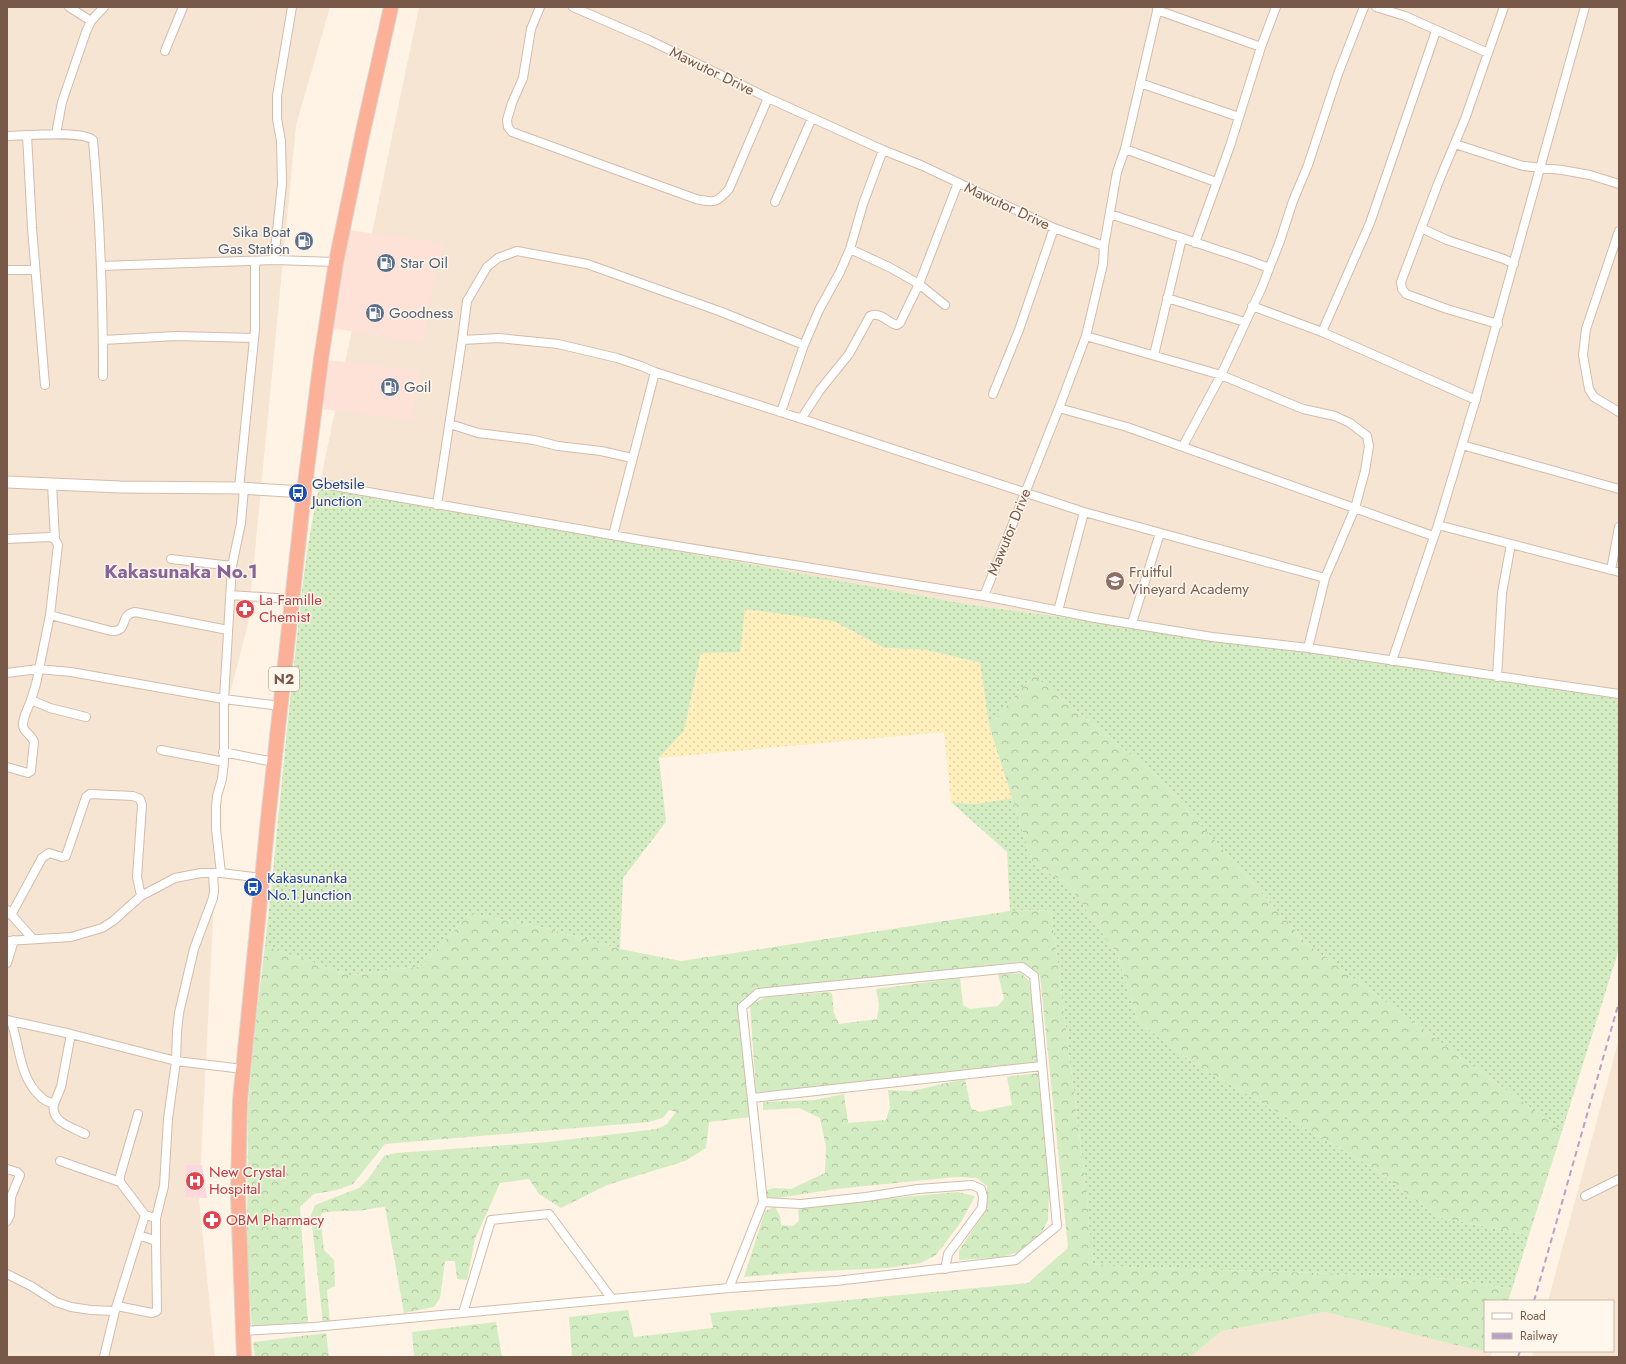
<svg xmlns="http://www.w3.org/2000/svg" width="1626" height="1364" font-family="Jost,sans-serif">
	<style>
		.residential { fill: #f6e5d2 }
		.commercial { fill: #ffe2d7 }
		.medical { fill: #fcd7dc }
		.grass { fill: url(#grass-dots) }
		.forest { fill: url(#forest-crowns) }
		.sand { fill: url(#sand-dots) }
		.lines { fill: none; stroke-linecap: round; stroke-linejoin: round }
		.street-casing { stroke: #d2bcac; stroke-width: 10 }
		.secondary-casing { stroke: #d5bcaa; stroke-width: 13 }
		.highway-casing { stroke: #dcd4cf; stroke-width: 16 }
		.street { stroke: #fff; stroke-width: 8 }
		.secondary { stroke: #fff; stroke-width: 11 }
		.highway { stroke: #fbb097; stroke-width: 14 }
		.rail { stroke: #b6a2c8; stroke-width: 2; stroke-dasharray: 6 4; stroke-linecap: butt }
		.labels { text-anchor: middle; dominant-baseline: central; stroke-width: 3; stroke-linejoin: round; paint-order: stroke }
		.shield { fill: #fff7ec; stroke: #a08879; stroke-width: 1 }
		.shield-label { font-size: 14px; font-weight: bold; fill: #785848 }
		.street-label { font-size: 15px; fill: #785848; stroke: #fff7ec }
		.service-label { font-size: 15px; fill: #4e5e75; stroke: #fff7ec; text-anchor: start }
		.transit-label { font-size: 15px; fill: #164399; stroke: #fff7ec; text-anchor: start }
		.education-label { font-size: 15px; fill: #785e54; stroke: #fff7ec; text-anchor: start }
		.health-label { font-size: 15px; fill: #be3a42; stroke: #fff7ec; text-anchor: start }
		.district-label { font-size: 19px; font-weight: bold; fill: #88639c; stroke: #fff7ec }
	</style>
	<defs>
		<pattern id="grass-dots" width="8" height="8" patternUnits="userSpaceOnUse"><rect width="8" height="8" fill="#d4ecc2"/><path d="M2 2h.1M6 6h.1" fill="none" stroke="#b1c2a0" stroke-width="1.8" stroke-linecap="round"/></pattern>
		<pattern id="forest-crowns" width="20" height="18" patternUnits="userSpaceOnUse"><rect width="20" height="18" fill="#d4ecc2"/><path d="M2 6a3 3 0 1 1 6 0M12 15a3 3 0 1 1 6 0" fill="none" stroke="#b1c2a0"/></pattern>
		<pattern id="sand-dots" width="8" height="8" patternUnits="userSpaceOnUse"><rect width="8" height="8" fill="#ffefbd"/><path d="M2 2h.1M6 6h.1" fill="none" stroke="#decfa4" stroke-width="1.8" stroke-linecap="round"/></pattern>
	</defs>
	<rect width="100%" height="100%" fill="#fef3e4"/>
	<!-- residential -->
	<path class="residential" d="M 7,7 L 330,7 L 296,125 L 248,623 L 223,721 L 199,1199 L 215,1357 L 7,1357 Z
		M 419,7 L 1619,7 L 1619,691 L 971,605 L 750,564 L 319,488 Z
		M 1619,1039 L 1619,1357 L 1532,1357 L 1534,1351 L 1613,1351 L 1613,1301 L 1548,1301 Z
		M 1325,1312 L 1472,1349 L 1492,1352 L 1490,1357 L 1190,1357 L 1222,1331 Z"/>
	<!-- commercial -->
	<path class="commercial" d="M 350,230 L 444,244 L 430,295 L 423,343 L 332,328 L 338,282 Z
		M 327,360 L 419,370 L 412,420 L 321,409 Z"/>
	<!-- medical -->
	<path class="medical" d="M 186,1165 L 202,1165 L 207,1198 L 185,1197 Z"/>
	<!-- grass -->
	<path class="grass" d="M 319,488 L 750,564 L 971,605 L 1619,691 L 1619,949 L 1562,1131 L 1307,944 L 1157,776 L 1033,675 L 989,726 L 980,663 L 927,650 L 884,648 L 833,621 L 740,653 L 701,653 L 684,731 L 659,758 L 666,822 L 623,878 L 620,949 L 546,928 L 470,913 L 422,966 L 350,975 L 265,946 C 276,849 284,752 295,656 C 301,600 306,544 319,488 Z
		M 1012,798 L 1033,864 L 1068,884 L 1117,954 L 1138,1021 L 1193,1063 L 1370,1166 L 1438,1217 L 1529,1235 L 1512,1289 L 1455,1279 L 1261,1271 L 1138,1268 L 1091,1264 L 1087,1196 L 1051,910 L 1010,911 L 1007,852 L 951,802 L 975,804 Z"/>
	<!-- forest -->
	<path class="forest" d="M 1033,675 L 1157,776 L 1307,944 L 1562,1131 L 1529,1235 L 1438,1217 L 1370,1166 L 1193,1063 L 1138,1021 L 1117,954 L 1068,884 L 1033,864 L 989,726 Z
		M 1051,910 L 1087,1196 L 1092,1264 L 1138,1268 L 1261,1271 L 1455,1279 L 1512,1289 L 1508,1301 L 1485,1301 L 1485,1351 L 1472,1349 L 1325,1312 L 1222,1331 L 1190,1357 L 572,1357 L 569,1317 L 628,1310 L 634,1337 L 713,1328 L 710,1313 L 1028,1283 L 1068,1248 L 1040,976 L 1021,962 L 760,990 L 744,998 L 738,1012 L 751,1117 L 709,1122 L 706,1148 L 685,1161 L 607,1185 L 561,1208 L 539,1194 L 529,1179 L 500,1183 L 475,1239 L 467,1280 L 457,1279 L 455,1261 L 445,1261 L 440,1298 L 434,1307 L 404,1313 L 385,1207 C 375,1207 364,1211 354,1211 C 343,1211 333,1211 322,1213 L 320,1217 L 324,1250 L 334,1260 L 335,1286 L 327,1290 L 330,1322 L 323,1323 L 311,1215 L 315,1205 L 359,1188 L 369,1178 L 384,1156 L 396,1153 L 548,1142 L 657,1129 L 667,1124 L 676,1112 L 669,1110 L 663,1118 L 649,1122 L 385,1144 L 353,1184 L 337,1190 L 314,1194 L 300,1207 L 308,1325 L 252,1328 L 247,1259 L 248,1105 L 256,1019 L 265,946 L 350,975 L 422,966 L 470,913 L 546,928 L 620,949 L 681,961 L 1010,911 Z
		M 1021,973 L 1029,981 L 1040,1061 L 1035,1065 L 882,1080 L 784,1091 L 756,1092 L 750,1005 L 766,997 L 829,992 L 832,994 L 834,1013 L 839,1024 L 877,1019 L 879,1005 L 876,989 L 960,978 L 963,1005 L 970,1009 L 998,1006 L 1004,999 L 998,974 Z
		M 1038,1073 L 1049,1189 L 1048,1220 L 1040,1236 L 1022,1251 L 1002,1257 L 959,1260 L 959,1251 L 986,1209 L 987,1186 L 977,1178 L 955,1177 L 836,1189 L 771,1199 L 766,1197 L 767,1190 L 774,1188 L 791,1189 L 825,1173 L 826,1147 L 820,1118 L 799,1108 L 763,1110 L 763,1102 L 815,1100 L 844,1094 L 848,1123 L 886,1120 L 890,1107 L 888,1090 L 911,1091 L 965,1079 L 971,1108 L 979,1112 L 1012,1105 L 1007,1077 Z
		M 958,1192 L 975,1196 L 961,1222 L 936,1255 L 921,1263 L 887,1268 L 804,1272 L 744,1277 L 765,1211 L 775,1207 L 780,1216 L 781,1225 L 793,1226 L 799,1221 L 798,1210 L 803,1207 C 855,1203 906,1196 958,1192 Z
		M 496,1322 L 502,1357 L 414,1357 L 412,1332 Z
		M 326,1333 L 329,1357 L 255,1357 L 253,1342 Z"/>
	<!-- sand -->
	<path class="sand" d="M 745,609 L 833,621 L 884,648 L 927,650 L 980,663 L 989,726 L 1012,798 L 975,804 L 951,802 L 944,732 L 659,758 L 684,731 L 701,653 L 740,652 Z"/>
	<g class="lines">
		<defs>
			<path id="street" d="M 69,7 L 91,21
				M 540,7 L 531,29 L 523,78 L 512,103 L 507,120 L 508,127 L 512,132 L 696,199 C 714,203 717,203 729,189 L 768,98
				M 573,7 L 649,40 L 768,98 L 883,150 L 923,166 L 1054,228 L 1104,246 L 1103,264 L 1086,336 L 1059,408 L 984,596
				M 1376,7 L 1405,16 L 1488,53
				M 1157,10 L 1261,47
				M 165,51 L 183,7
				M 1140,83 L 1239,117
				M 56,134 L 62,102 L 86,32 L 91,21 L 104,7
				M 27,135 L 32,228 L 45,385
				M 7,136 C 24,136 81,130 93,140 C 100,219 103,297 103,376
				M 1455,144 L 1523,166 L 1562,170 L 1590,175 L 1619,184
				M 1125,149 L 1216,182
				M 775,202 L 812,118
				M 1110,214 L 1248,260 L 1269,268
				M 1421,228 L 1447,240 L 1504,259 L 1514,264
				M 1619,231 L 1586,329 L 1583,355 L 1589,389 L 1594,397 L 1619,412
				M 1195,243 L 1230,146 L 1261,47 L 1276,7
				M 1104,246 L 1117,172 L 1125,149 L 1158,7
				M 850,249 L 889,267 L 919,284 L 945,305
				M 274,260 L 282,184 L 281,141 L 277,119 L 277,96 L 292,7
				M 101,266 L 274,260 L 336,262
				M 7,270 L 35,270
				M 1167,298 L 1245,322
				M 1252,306 L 1322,332 L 1476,400
				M 1498,324 L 1447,309 L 1406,294 L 1402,289 L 1401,282 L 1439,181 L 1465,119 L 1504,7
				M 1322,332 L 1370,223 L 1436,31
				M 1086,336 L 1221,375 L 1303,409 L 1335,416 L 1350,423 L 1367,436 L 1369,446 L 1365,471 L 1355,508 L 1325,578 L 1308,648
				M 103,340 L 176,336 L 254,338
				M 462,340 L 467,301 L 487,267 L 498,258 L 517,251 L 587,264 L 719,311 L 804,345
				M 1154,355 L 1182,238
				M 993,394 L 1019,330 L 1054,228
				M 1059,408 L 1127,427 L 1433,536
				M 781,412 L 804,345 L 819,310 L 840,272 L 850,249 L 863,204 L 883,150
				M 799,418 L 803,416 L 820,390 L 849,354 L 870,316 C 880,311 888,323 897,325 L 900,323 L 919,284 L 958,183
				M 450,424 L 478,433 L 534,440 L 558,446 L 601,451 L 632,458
				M 1462,445 L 1619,489
				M 1183,446 L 1221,375 L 1262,287 L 1280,241 L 1293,201 L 1308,165 L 1338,74 L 1364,7
				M 306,481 L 640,540 L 984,596 L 1095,618 L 1212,637 L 1308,648 L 1619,694
				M 52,484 L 55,539
				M 239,488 L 255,329 L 255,261
				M 437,505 L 462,340 L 499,338 L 558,344 L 617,358 L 641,366 L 655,372
				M 1438,525 L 1619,572
				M 613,535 L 655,372 L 799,418 L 1084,512 L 1325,578
				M 7,539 L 50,537 L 55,539 L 58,545 L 50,615 L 36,684 L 31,700 L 50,708 L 86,717
				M 171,559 L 232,566 L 224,699 L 281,706
				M 232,566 L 241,523 L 244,488
				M 1611,570 L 1619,527
				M 230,595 L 292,599
				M 1058,611 L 1084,512
				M 50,615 L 111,631 C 131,631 117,616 135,612 L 228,630
				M 1132,623 L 1160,533
				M 1392,661 L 1438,525 L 1474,405 L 1585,7
				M 7,673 L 38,669 L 71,672 L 224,699 L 224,762 L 222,779 L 217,796 L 216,807 L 216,829 L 221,873
				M 1497,677 L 1502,593 L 1511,544
				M 161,750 L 224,762
				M 223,752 L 274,762
				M 7,767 L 28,773 L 31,771 L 34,742 C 32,736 27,734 24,729 C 20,721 29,707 31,700
				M 7,910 L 33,939
				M 11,915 L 42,858 L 49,853 L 62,857 L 66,856 L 86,797 L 90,794 L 133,796 L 140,799 L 142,805 L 137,877 L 141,896
				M 7,941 L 71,937 L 102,928 L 113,921 L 141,896 L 175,878 L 201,873 L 221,873 L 263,878
				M 7,963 L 14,940
				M 7,1020 L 71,1034 L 176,1061 L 243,1069
				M 11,1021 C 20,1046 19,1078 41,1097 C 44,1101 50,1102 54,1104 C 50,1122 72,1127 85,1134
				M 752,1098 L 1042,1066
				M 54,1104 L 61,1087 L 71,1034
				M 138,1114 L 120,1176 L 120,1182 L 145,1215
				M 60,1161 L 120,1182
				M 7,1169 L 17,1172 L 20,1175 L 11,1197 L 10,1215 L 7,1221
				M 1585,1196 L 1619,1179
				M 763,1202 L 801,1204 L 866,1197 L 918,1189 L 972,1185 L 981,1189 L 983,1197 L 982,1208 L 948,1254 L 945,1269
				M 156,1218 L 156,1241
				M 7,1274 L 31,1286 L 56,1302 L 71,1307 L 91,1310 L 115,1311
				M 117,1306 L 152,1313 L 157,1311 L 156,1241 L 139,1235
				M 463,1313 L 491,1220 L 549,1214 L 612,1299
				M 242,1331 L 314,1327 L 729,1288 L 836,1281 L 1016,1260 L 1057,1226 L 1034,976 L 1022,967 L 758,993 L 742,1007 L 763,1202 L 729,1288
				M 104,1357 L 115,1311 L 145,1215 L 156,1218 L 164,1186 L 168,1119 L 176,1061 L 177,1032 L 179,1013 L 194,949 L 213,898 L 214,891 L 213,873"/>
			<path id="secondary" d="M 7,482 L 120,487 L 239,488 L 304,492"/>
			<path id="highway" d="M 244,1357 L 238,1195 L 240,1101 L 268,819 L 304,492 L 321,359 L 336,262 L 362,136 L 391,7"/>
		</defs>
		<!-- street casing -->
		<use href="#street" class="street-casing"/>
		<!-- secondary casing -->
		<use href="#secondary" class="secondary-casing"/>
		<!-- highway casing -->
		<use href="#highway" class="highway-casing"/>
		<!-- street -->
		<use href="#street" class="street"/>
		<!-- secondary -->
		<use href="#secondary" class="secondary"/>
		<!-- highway -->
		<use href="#highway" class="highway"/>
		<!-- rail -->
		<path class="rail" d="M 1534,1301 L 1619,1002
			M 1518,1357 L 1520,1351"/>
	</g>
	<!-- icons -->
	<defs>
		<symbol id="fuel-disc" viewBox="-11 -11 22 22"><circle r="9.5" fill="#5c6f8a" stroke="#fff7ec"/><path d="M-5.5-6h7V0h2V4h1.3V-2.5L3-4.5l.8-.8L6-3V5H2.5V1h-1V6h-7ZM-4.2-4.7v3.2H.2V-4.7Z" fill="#fff"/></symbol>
		<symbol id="bus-disc" viewBox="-11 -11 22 22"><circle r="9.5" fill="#1a4fb4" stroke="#fff7ec"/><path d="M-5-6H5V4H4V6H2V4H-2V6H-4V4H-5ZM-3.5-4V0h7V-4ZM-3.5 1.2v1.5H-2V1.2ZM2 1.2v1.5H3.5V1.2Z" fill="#fff"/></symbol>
		<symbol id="school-disc" viewBox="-11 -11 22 22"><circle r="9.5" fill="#8d6e63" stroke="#fff7ec"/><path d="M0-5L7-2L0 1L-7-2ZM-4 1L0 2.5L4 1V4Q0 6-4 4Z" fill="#fff"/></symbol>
		<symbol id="pharmacy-disc" viewBox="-11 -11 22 22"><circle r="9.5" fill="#e0444e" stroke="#fff7ec"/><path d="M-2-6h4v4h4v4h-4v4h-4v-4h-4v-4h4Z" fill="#fff"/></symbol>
		<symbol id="hospital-disc" viewBox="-11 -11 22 22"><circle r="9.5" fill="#e0444e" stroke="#fff7ec"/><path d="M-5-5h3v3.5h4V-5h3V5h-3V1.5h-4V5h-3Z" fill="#fff"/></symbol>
	</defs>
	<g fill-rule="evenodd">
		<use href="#fuel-disc" x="293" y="230" width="22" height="22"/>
		<use href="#fuel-disc" x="375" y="252" width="22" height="22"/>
		<use href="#fuel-disc" x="364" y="302" width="22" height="22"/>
		<use href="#fuel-disc" x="379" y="376" width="22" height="22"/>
		<use href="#bus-disc" x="287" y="482" width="22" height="22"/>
		<use href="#school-disc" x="1104" y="570" width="22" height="22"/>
		<use href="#pharmacy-disc" x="234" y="598" width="22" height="22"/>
		<use href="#bus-disc" x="242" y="876" width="22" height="22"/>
		<use href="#hospital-disc" x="184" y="1170" width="22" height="22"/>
		<use href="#pharmacy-disc" x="201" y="1209" width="22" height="22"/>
	</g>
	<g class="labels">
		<!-- shield labels -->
		<rect class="shield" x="269" y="667" width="30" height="24" rx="3"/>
		<g class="shield-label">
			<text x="284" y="679">N2</text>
		</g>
		<!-- street labels -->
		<g class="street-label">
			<text transform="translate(712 71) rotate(26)">Mawutor Drive</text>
			<text transform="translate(1007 206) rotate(25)">Mawutor Drive</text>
			<text transform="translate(1009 532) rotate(-68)">Mawutor Drive</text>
		</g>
		<!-- service labels -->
		<g class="service-label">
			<text x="290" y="232" text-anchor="end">Sika Boat<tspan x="290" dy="17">Gas Station</tspan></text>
			<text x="400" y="263">Star Oil</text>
			<text x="389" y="313">Goodness</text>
			<text x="404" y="387">Goil</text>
		</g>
		<!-- transit labels -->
		<g class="transit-label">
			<text x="312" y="484">Gbetsile<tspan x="312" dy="17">Junction</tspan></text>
			<text x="267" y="878">Kakasunanka<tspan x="267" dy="17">No.1 Junction</tspan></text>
		</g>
		<!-- education labels -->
		<g class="education-label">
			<text x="1129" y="572">Fruitful<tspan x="1129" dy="17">Vineyard Academy</tspan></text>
		</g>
		<!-- health labels -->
		<g class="health-label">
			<text x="259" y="600">La Famille<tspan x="259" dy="17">Chemist</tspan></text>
			<text x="209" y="1172">New Crystal<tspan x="209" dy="17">Hospital</tspan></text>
			<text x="226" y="1220">OBM Pharmacy</text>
		</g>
		<!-- district labels -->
		<g class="district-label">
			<text x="181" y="571">Kakasunaka No.1</text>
		</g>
	</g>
	<!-- border -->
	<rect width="1626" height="1364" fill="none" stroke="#785848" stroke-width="16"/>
	<!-- legend -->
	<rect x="1484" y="1300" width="130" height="52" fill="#fff7ec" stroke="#c9b7aa"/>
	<rect x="1492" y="1313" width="20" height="6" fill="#ffffff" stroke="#c9b7aa"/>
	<text x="1520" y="1320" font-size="12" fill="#785848">Road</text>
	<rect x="1492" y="1333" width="20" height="6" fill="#b6a2c8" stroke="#c9b7aa"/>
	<text x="1520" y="1340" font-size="12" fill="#785848">Railway</text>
</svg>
